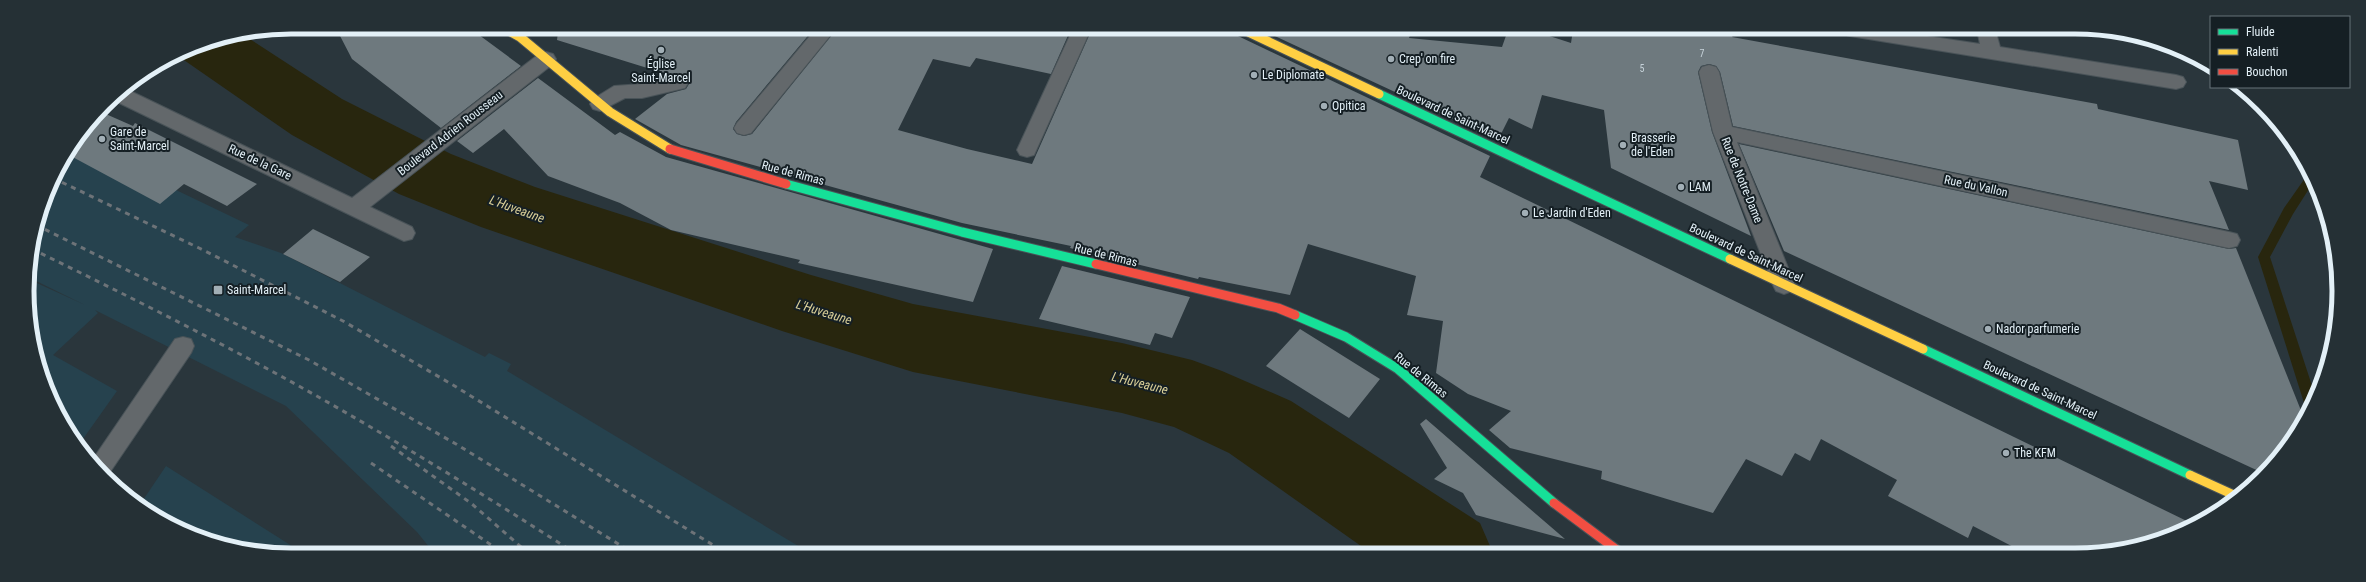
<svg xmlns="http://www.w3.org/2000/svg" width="2366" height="582" font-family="'Roboto Condensed',sans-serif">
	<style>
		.built { fill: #26424e }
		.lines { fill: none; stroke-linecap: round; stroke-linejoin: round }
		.stream { fill: #28260e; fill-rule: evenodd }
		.river { fill: #28260e; fill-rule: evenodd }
		.building { fill: #6e797e }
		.lane-casing { stroke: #495358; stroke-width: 2 }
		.street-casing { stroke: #495358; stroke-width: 2 }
		.fast-casing { stroke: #495358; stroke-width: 11 }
		.slow-casing { stroke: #495358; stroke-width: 11 }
		.jam-casing { stroke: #495358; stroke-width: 11 }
		.lane { fill: #63686b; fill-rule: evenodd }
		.street { fill: #63686b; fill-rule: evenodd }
		.fast { stroke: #16e098; stroke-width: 9 }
		.slow { stroke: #ffcf43; stroke-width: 9 }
		.jam { stroke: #f24e42; stroke-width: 9 }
		.rail { stroke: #6d7378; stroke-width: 3; stroke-dasharray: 5 5; stroke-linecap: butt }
		.poi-dot { fill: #a2afb6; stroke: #151f24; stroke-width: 1.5 }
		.labels { text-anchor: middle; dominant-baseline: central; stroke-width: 4; stroke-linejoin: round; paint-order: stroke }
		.number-label { font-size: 10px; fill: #c6d2d9 }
		.poi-label { font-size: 12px; fill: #e3f0f7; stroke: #151f24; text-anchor: start }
		.street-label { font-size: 12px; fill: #e3f0f7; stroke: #151f24 }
		.water-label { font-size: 13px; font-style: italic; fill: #d9cf98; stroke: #151f24 }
		.rim { fill: none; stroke: #e3f0f7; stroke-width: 5 }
	</style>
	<rect width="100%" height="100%" fill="#2a363c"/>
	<!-- built -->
	<path class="built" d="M 99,111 L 176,190 L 249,225 L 235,237 L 281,253 L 485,357 L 489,353 L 511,364 L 507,371 L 810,553 L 434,553 L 417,532 L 286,406 L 95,310 L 98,313 L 53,355 L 117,391 L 78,446 L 41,376 L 29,325 L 28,279 L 85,305 L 28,277 L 28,273 L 36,222 L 54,174 L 82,130 Z
		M 166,466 L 303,553 L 256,553 L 206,541 L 159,520 L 139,506 Z"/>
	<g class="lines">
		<!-- stream -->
		<path class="stream" d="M 2310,171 L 2314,181 L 2293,214 L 2270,257 L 2315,395 L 2309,411 L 2305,406 L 2258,257 L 2284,208 Z"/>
		<!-- river -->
		<path class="river" d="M 239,32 L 342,99 L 451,154 L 535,187 L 811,275 L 913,304 L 1122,343 L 1192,360 L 1222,371 L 1291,401 L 1480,523 L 1493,553 L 1371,553 L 1229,453 L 1174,427 L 1122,413 L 913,372 L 782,331 L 481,227 L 399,194 L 292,135 L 181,58 L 178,54 L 190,47 Z"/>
	</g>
	<!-- building -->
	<path class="building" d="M 1412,30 L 1409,38 L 1502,47 L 1508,30 L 1531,30 L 1571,43 L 1573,30 L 1737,30 L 1732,37 L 2097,104 L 2098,109 L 2238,140 L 2248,190 L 2209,181 L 2229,230 L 1733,126 L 1720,72 L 1716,66 L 1709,64 L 1701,66 L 1698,72 L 1712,132 L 1751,236 L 1611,168 L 1604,110 L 1542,95 L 1532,129 L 1509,118 L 1498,140 L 1264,31 Z
		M 812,31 L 736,122 L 733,129 L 737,134 L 744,136 L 752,134 L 835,31 L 1070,31 L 1051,74 L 976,58 L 970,67 L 933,59 L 898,130 L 967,149 L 1032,164 L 1091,31 L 1236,31 L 1238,36 L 1490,156 L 1480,177 L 2195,525 L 2109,553 L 2025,553 L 1973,526 L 1968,538 L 1888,496 L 1897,480 L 1821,439 L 1810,461 L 1795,453 L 1782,476 L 1746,459 L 1713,513 L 1601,479 L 1602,471 L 1510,448 L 1489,430 L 1511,411 L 1468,394 L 1436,373 L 1443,321 L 1407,315 L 1416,276 L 1308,244 L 1290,295 L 1199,277 L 1198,279 L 1070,248 L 1071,246 L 962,223 L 681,145 L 635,119 L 667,94 L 686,89 L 689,84 L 686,77 L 678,75 L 673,76 L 557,40 L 558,32 Z
		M 338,32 L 475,32 L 521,66 L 441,128 L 352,59 Z
		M 538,78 L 615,135 L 620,132 L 666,157 L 993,249 L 973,302 L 798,263 L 800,260 L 671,230 L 620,203 L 548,176 L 504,129 L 473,153 L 457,141 Z
		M 99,111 L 133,126 L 135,123 L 257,184 L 227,206 L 184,184 L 160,204 L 67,154 L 82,130 Z
		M 1739,144 L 2229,249 L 2236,248 L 2302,413 L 2302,421 L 2265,474 L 1784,251 Z
		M 313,229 L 370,257 L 340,282 L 283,254 Z
		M 1062,266 L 1190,297 L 1172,338 L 1155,333 L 1150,345 L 1039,319 Z
		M 1300,329 L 1380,379 L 1349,418 L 1266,366 Z
		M 1426,419 L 1494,478 L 1565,539 L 1476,515 L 1463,493 L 1434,479 L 1447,468 L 1420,424 Z"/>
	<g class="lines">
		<defs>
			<path id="lane" d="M 1977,29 L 1995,29 L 2000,47 L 2176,75 L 2183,77 L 2186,82 L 2183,87 L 2176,89 L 1850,36 L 1843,34 L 1841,30 L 1887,30 L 1980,44 Z
				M 1072,31 L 1090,31 L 1034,155 L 1027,157 L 1020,155 L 1017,150 Z
				M 678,76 L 685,78 L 688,83 L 685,88 L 642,98 L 625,98 L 600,111 L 593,109 L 590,104 L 593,99 L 614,86 L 642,84 Z"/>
			<path id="street" d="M 814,31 L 834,31 L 751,133 L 744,135 L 737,133 L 734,128 L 737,123 Z
				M 546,52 L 553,54 L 556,59 L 553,64 L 370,207 L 412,227 L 415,233 L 412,239 L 404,241 L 111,99 L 124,88 L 352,198 L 539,54 Z
				M 1709,65 L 1716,67 L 1719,72 L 1732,127 L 2229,232 L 2237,234 L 2240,240 L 2237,246 L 2229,248 L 1737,142 L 1795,285 L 1792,291 L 1784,294 L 1776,291 L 1773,285 L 1713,132 L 1699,72 L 1702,67 Z
				M 183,337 L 191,339 L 194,346 L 191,353 L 106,478 L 91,462 L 175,339 Z"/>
			<path id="fast" d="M 1379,94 L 1730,259
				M 786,184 L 962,232 L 1096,264
				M 1295,315 L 1346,337 L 1398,369 L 1554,503
				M 1923,349 L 2190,475"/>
			<path id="slow" d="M 1246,31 L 1379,94
				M 511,32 L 520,37 L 610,112 L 670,149
				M 1730,259 L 1923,349
				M 2190,475 L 2236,496"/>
			<path id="jam" d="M 670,149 L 786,184
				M 1096,264 L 1278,308 L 1295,315
				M 1554,503 L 1621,553"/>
		</defs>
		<!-- lane casing -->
		<use href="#lane" class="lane-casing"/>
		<!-- street casing -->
		<use href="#street" class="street-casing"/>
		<!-- fast casing -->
		<use href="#fast" class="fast-casing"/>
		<!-- slow casing -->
		<use href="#slow" class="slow-casing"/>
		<!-- jam casing -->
		<use href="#jam" class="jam-casing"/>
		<!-- lane -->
		<use href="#lane" class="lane"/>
		<!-- street -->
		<use href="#street" class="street"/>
		<!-- fast -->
		<use href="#fast" class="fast"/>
		<!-- slow -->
		<use href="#slow" class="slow"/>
		<!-- jam -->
		<use href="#jam" class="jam"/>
		<!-- rail -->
		<path class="rail" d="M 53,178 L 199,248 L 343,321 L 453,385 L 726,553
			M 36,225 L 309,360 L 456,444 L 633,553
			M 32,249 C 118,291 204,334 288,380 C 386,434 481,493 575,553
			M 391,446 L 472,504 L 528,553
			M 371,463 L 503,553"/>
	</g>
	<!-- markers -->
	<g class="poi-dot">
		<circle cx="661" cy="50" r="4"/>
		<circle cx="1391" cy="59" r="4"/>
		<circle cx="1254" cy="75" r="4"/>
		<circle cx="1324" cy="106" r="4"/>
		<circle cx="102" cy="139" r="4"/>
		<circle cx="1623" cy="145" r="4"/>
		<circle cx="1681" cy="187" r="4"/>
		<circle cx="1525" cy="213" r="4"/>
		<rect x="213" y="285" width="10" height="10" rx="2"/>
		<circle cx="1988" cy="329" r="4"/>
		<circle cx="2006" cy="453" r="4"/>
	</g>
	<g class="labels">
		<!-- number labels -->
		<g class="number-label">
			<text x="1702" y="53">7</text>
			<text x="1642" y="68">5</text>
		</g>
		<!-- poi labels -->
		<g class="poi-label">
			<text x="1399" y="59">Crep' on fire</text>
			<text x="661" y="64" text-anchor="middle">Église<tspan x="661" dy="14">Saint-Marcel</tspan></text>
			<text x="1262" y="75">Le Diplomate</text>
			<text x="1332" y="106">Opitica</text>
			<text x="110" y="132">Gare de<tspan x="110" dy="14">Saint-Marcel</tspan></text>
			<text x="1631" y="138">Brasserie<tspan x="1631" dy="14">de l'Eden</tspan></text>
			<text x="1689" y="187">LAM</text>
			<text x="1533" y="213">Le Jardin d'Eden</text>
			<text x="227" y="290">Saint-Marcel</text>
			<text x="1996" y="329">Nador parfumerie</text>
			<text x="2014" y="453">The KFM</text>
		</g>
		<!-- street labels -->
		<g class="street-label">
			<text transform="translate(1453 115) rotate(25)">Boulevard de Saint-Marcel</text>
			<text transform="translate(450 133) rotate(-38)">Boulevard Adrien Rousseau</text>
			<text transform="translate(260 162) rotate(25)">Rue de la Gare</text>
			<text transform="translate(793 173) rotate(15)">Rue de Rimas</text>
			<text transform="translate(1742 180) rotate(68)">Rue de Notre-Dame</text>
			<text transform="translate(1976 186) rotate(12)">Rue du Vallon</text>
			<text transform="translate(1746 253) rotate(25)">Boulevard de Saint-Marcel</text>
			<text transform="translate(1106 255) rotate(14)">Rue de Rimas</text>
			<text transform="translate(1421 375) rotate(39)">Rue de Rimas</text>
			<text transform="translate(2040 390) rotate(25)">Boulevard de Saint-Marcel</text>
		</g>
		<!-- water labels -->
		<g class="water-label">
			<text transform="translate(517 209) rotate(20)">L'Huveaune</text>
			<text transform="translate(824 312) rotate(17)">L'Huveaune</text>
			<text transform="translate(1140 383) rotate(14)">L'Huveaune</text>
		</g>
	</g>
	<!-- crop -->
	<path d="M0 0H2366V582H0ZM291 34H2075A257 257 0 0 1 2332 291V291A257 257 0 0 1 2075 548H291A257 257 0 0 1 34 291V291A257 257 0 0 1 291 34Z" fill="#253035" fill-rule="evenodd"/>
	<path class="rim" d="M291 34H2075A257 257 0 0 1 2332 291V291A257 257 0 0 1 2075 548H291A257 257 0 0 1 34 291V291A257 257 0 0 1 291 34Z"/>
	<!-- legend -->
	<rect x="2210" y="16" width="140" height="72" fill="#151f24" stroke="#677378"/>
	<rect x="2218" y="29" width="20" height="6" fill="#16e098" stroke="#677378"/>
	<text x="2246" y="36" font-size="12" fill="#e3f0f7">Fluide</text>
	<rect x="2218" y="49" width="20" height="6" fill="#ffcf43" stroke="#677378"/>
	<text x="2246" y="56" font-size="12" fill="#e3f0f7">Ralenti</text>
	<rect x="2218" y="69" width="20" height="6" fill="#f24e42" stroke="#677378"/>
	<text x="2246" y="76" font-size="12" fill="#e3f0f7">Bouchon</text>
</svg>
